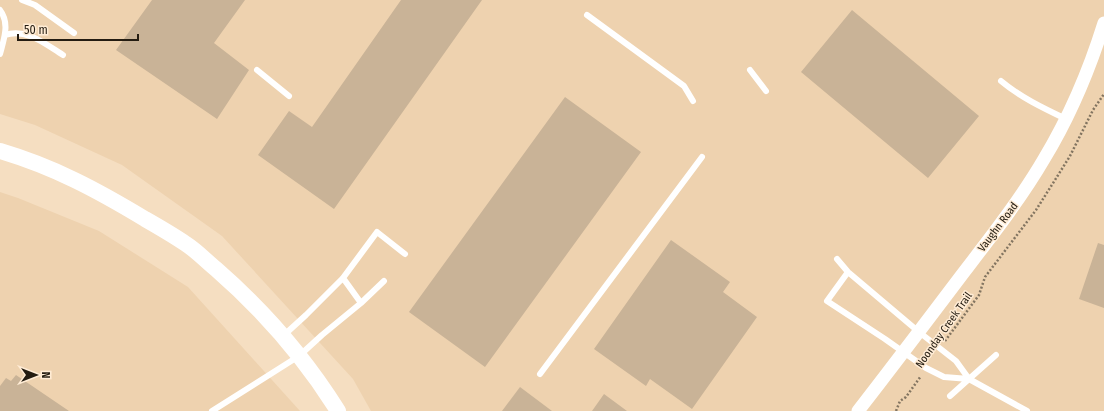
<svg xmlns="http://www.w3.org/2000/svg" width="1104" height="411" font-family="'Fira Sans Condensed',sans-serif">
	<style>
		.built { fill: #eed2af }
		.building { fill: #c9b397 }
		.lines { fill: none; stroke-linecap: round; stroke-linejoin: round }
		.path { stroke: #827460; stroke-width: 2.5; stroke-dasharray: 2 2; stroke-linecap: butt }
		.service { stroke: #fff; stroke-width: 6 }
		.minor { stroke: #fff; stroke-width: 13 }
		.tertiary { stroke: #fff; stroke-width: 16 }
		.labels { text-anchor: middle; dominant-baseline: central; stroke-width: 3; stroke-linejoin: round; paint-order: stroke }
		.street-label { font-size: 11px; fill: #241c11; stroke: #ffecd5 }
	</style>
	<rect width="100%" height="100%" fill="#f5dec1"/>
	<!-- built -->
	<path class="built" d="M 0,0 L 1104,0 L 1104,411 L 371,411 L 353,379 L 222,236 L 122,165 L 35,125 L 0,114 Z
		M 0,192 L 18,198 L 99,231 L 188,287 L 300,411 L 0,411 Z"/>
	<!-- building -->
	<path class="building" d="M 152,0 L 245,0 L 214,43 L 249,70 L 217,119 L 116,50 Z
		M 401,0 L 482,0 L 334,209 L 258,155 L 289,111 L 312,127 Z
		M 852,10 L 979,116 L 928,178 L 801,72 Z
		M 565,97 L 641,152 L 485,367 L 409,312 Z
		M 671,240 L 730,282 L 723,292 L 757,317 L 692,409 L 650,379 L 646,386 L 594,349 Z
		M 1098,243 L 1104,245 L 1104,308 L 1079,299 Z
		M 16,375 L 69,411 L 0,411 L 0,386 L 6,378 L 11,381 Z
		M 520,387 L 552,411 L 502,411 Z
		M 604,394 L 627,411 L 592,411 Z"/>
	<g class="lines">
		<!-- path -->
		<path class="path" d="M 945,341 L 979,295 L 985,277 L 1036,210 L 1055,180 L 1070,156 L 1093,110 L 1104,94
			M 896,411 L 900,401 L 906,397 L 921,376"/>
		<!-- service -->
		<path class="service" d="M 22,0 L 35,5 L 74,33
			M 0,10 C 10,23 4,39 0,54
			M 587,15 L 684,86 L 693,101
			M 5,35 C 27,28 45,44 63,55
			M 257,70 L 289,96
			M 750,70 L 766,91
			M 1001,81 C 1020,97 1043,108 1066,119
			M 837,259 L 848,272 L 919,332 L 956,361 L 969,379
			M 848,272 L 827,301 L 885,339 L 926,368 L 944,377 L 969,379
			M 343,278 L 361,303
			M 283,336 L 306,315 L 343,278 L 377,232 L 405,254
			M 996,355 L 969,379 L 1027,411
			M 540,374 L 702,157
			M 950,396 L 969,379
			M 212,411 L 299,356 L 322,335 L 361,303 L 384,281"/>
		<!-- minor -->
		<path class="minor" d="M 858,411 C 893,366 927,321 961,276 C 990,238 1020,200 1044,159 C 1070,116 1089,71 1104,23"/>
		<!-- tertiary -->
		<path class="tertiary" d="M 0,151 C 54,167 97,190 145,219 C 159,227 173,235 186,244 C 197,251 206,261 216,269 C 263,310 305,358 338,411"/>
	</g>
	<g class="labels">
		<!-- street labels -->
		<g class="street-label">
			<text transform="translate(998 227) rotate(-53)">Vaughn Road</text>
			<text transform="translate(944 330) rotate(-55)">Noonday Creek Trail</text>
		</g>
	</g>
	<!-- north arrow -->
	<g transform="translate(36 375) rotate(90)" stroke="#ffecd5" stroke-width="3" paint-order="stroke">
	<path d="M0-3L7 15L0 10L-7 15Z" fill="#241c11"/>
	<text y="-6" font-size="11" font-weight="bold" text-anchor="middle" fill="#241c11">N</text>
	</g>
	<!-- scale -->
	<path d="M18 34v6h120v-6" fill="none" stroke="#241c11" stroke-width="2"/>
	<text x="24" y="34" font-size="12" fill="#241c11" stroke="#ffecd5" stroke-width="3" paint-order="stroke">50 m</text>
</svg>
